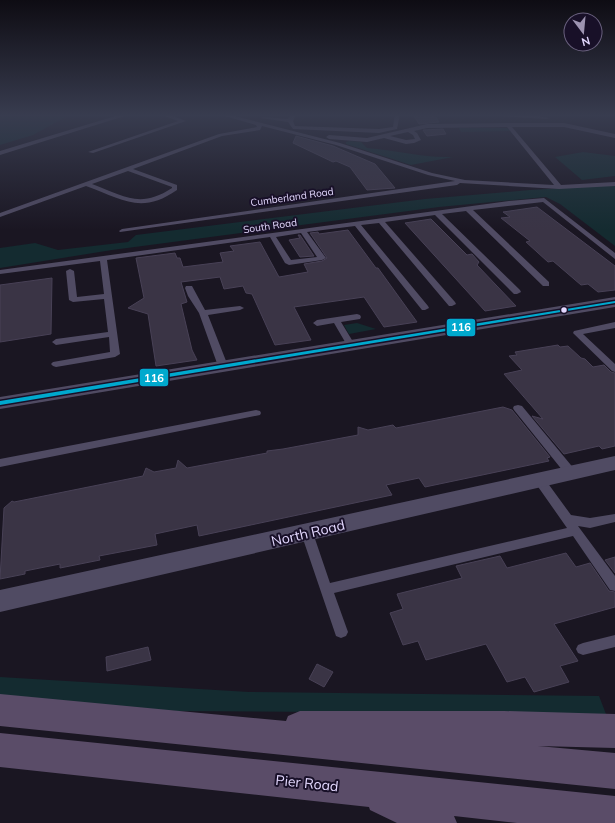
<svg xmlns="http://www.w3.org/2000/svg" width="615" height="823" font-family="Mulish,sans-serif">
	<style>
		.green { fill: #142b30 }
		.building { fill: #3a3445; stroke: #484156 }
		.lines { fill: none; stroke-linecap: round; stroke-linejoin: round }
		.service { fill: #504b63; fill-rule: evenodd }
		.minor { fill: #504b63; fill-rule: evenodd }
		.primary { fill: #5a4c68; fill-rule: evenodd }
		.bus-1-casing { stroke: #181028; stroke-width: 3 }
		.bus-1 { fill: #00a9ce; fill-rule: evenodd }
		.bus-dot { fill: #e3d8fe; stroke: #181028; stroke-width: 1.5 }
		.labels { text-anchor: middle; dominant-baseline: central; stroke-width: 4; stroke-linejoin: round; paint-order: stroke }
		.far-street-label { font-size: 10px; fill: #e3d8fe; stroke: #181028 }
		.near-street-label { font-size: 14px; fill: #e3d8fe; stroke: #181028 }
		.line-badge { stroke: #181028; stroke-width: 1.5 }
		.badge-label { font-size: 11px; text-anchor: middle; font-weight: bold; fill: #fff }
	</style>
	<rect width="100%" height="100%" fill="#1a1622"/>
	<!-- green -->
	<path class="green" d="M 4,114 L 71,114 L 33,135 L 0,145 L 0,116 Z
		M 459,128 L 507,128 L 512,131 L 461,132 Z
		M 349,141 L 361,142 L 367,148 C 396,150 423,158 453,157 L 411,165 L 346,144 L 346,142 Z
		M 583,152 L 615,156 L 615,176 L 582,180 L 555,157 Z
		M 615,185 L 615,246 L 560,204 L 546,197 L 439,207 L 309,224 L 112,250 L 0,268 L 0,248 L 35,243 L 58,250 L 128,242 L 136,235 L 425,199 L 530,190 Z
		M 357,323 L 376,329 L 349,334 L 344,325 Z
		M 0,677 L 249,692 L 599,696 L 606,714 L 176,711 L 0,696 Z"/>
	<!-- building -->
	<path class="building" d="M 413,114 L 434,114 L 439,122 L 419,124 Z
		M 443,129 L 446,134 L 427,136 L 423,130 Z
		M 296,136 L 333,146 L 375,164 L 395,188 L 367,190 L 350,167 L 336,161 L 333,162 L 293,143 Z
		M 537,207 L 615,266 L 615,290 L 598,292 L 588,284 L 581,285 L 553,261 L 548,262 L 526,242 L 530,241 L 501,218 L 510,217 L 503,212 Z
		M 431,219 L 467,255 L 472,254 L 479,262 L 477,265 L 516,306 L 485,311 L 405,223 Z
		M 348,230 L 376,268 L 378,268 L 417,322 L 384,327 L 364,297 L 294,307 L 311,340 L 275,345 L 252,294 L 246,293 L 243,286 L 224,289 L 220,277 L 181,282 L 187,302 L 181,304 L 192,350 L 197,360 L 156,366 L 148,314 L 128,308 L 144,298 L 136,258 L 175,253 L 177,258 L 180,258 L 183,267 L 223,262 L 220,253 L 234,251 L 230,246 L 260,242 L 279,277 L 308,272 L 304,264 L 322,261 L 327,258 L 310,233 L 318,232 L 319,234 Z
		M 298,235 L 300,235 L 314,256 L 300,257 L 289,240 L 300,238 Z
		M 52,278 L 51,334 L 0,342 L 0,285 Z
		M 558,345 L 560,347 L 568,346 L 581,358 L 585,359 L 593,367 L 604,365 L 611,372 L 615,373 L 615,446 L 602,449 L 599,446 L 564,454 L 532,416 L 543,419 L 504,374 L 522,370 L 509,356 L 517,355 L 515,352 Z
		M 503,407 L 512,410 L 550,457 L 547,458 L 549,461 L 425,487 L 419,478 L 386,485 L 392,495 L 199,536 L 197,525 L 155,534 L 157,545 L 99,556 L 100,560 L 60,568 L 60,564 L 25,571 L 25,574 L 0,579 L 4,508 L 12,501 L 14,502 L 143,476 L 146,468 L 154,472 L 176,468 L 178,460 L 187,468 L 267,453 L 267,451 L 283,449 L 358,435 L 358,427 L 368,430 L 393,425 L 396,428 Z
		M 566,553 L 576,567 L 590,563 L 609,591 L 615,592 L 615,607 L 554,624 L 578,661 L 560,666 L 569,682 L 534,692 L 525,677 L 507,682 L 486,644 L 426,660 L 418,641 L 403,645 L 390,613 L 403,609 L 397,594 L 462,578 L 456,566 L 500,556 L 507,568 Z
		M 615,557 L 615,573 L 605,560 Z
		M 148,647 L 151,660 L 107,671 L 106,657 Z
		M 317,664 L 333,672 L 324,687 L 309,679 Z"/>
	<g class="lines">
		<!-- service -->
		<path class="service" d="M 122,114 L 131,114 L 0,155 L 0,151 Z
			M 160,114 L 168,114 L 186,121 L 93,153 L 88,152 L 178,121 Z
			M 218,114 L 227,114 L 340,143 L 432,173 L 465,180 L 554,185 L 507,127 L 427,128 L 414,131 L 417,133 L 421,140 L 414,143 L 406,144 L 384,138 L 367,142 L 329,139 L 326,137 L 329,135 L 367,138 L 427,124 L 508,123 L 564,123 L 615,134 L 615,138 L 564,127 L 512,127 L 561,185 L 615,182 L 615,186 L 559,189 L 460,183 L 457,185 L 120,232 L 119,231 L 122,229 L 455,181 L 428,175 L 336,145 L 262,126 L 260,130 L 222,136 L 133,169 L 177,185 L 177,190 C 141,215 122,199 86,186 L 0,217 L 0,213 L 219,134 L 257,127 L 256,125 ZM 408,132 L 413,135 L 415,139 L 406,140 L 390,136 ZM 128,171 L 172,187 L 172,188 C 140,209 124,196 92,184 Z
			M 291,114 L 296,114 L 293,121 L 295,126 L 379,129 L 393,127 L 395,114 L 400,114 L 397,129 L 379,133 L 293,129 L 288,122 L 261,118 L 263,117 L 288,119 Z
			M 466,114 L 528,114 L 549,118 L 547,119 Z
			M 544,198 L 615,253 L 615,259 L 543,202 L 473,210 L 549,282 L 549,286 L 543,286 L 466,211 L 442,214 L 520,290 L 521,292 L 517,294 L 514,294 L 435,215 L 385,222 L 455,302 L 456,304 L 452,306 L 449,306 L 379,223 L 361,225 L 428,306 L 429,308 L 425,310 L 422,310 L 355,226 L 307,232 L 326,258 L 322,260 L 289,265 L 285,263 L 270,237 L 107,260 L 120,354 L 115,357 L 56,367 L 53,366 L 51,364 L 53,362 L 110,352 L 109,337 L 56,345 L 52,342 L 56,339 L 108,332 L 104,299 L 73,302 L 69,300 L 66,271 L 70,269 L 74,271 L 77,297 L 104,294 L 100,261 L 0,274 L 0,270 L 509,201 ZM 301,233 L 317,257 L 291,260 L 276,237 Z
			M 186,286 L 192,286 L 205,310 L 240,306 L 244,308 L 240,310 L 208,315 L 228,366 L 226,368 L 223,369 L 218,366 L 199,313 L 188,296 L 185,288 Z
			M 357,314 L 360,315 L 361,317 L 360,319 L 341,322 L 355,345 L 351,348 L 348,347 L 334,323 L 317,326 L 313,323 L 317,320 Z
			M 615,322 L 615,328 L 583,334 L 615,364 L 615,372 L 612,371 L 573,333 L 574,331 Z
			M 518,405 L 522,406 L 575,470 L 577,473 L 575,476 L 567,476 L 514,410 L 513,408 L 514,406 Z
			M 256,410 L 260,411 L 261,413 L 260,415 L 0,467 L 0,459 Z
			M 540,477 L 544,478 L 571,515 L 590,518 L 615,514 L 615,522 L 590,528 L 578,526 L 615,576 L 615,591 L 610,590 L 573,536 L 334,593 L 348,632 L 346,636 L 341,638 L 336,636 L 301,533 L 303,530 L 307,528 L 311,530 L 313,533 L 330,583 L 567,528 L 534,481 L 536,478 Z
			M 615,635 L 615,647 L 583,655 L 578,653 L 576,649 L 578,645 L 583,643 Z"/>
		<!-- minor -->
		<path class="minor" d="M 615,297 L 615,307 L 0,409 L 0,397 Z
			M 615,456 L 615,470 L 0,612 L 0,590 Z"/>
		<!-- primary -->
		<path class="primary" d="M 0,694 L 286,721 L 288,716 L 300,711 L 504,711 L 615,714 L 615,748 L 538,746 L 615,753 L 615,789 L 0,726 Z
			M 0,733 L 615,796 L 615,823 L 517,823 L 454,816 L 457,823 L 397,823 L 370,810 L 369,807 L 0,767 Z"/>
		<defs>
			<path id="bus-1" d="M 615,301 L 615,303 L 0,405 L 0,401 Z"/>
		</defs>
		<!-- bus-1 casing -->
		<use href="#bus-1" class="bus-1-casing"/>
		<!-- bus-1 -->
		<use href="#bus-1" class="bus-1"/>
	</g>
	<!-- sky -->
	<linearGradient id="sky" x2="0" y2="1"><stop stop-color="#0e0c13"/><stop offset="0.5" stop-color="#383c4f"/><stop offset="1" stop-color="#383c4f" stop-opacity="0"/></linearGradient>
	<rect width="615" height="230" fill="url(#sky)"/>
	<!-- markers -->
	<circle class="bus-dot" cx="564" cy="310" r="3.5"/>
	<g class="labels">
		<!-- far-street labels -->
		<g class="far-street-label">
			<text transform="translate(292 197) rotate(-8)">Cumberland Road</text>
			<text transform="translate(270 226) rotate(-8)">South Road</text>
		</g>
		<!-- near-street labels -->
		<g class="near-street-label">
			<text transform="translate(308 533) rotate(-13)">North Road</text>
			<text transform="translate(307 783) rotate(6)">Pier Road</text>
		</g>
	</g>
	<g class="line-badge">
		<rect x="446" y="318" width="30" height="19" rx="4" fill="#00a9ce"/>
		<rect x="139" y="368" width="30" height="19" rx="4" fill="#00a9ce"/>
	</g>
	<g class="badge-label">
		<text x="461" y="331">116</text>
		<text x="154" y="382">116</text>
	</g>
	<!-- north arrow -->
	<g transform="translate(583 32) rotate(164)"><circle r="19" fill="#181028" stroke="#69607e"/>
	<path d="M0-3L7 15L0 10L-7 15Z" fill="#9d94b1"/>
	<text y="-6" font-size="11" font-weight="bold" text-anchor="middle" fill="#e3d8fe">N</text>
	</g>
</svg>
